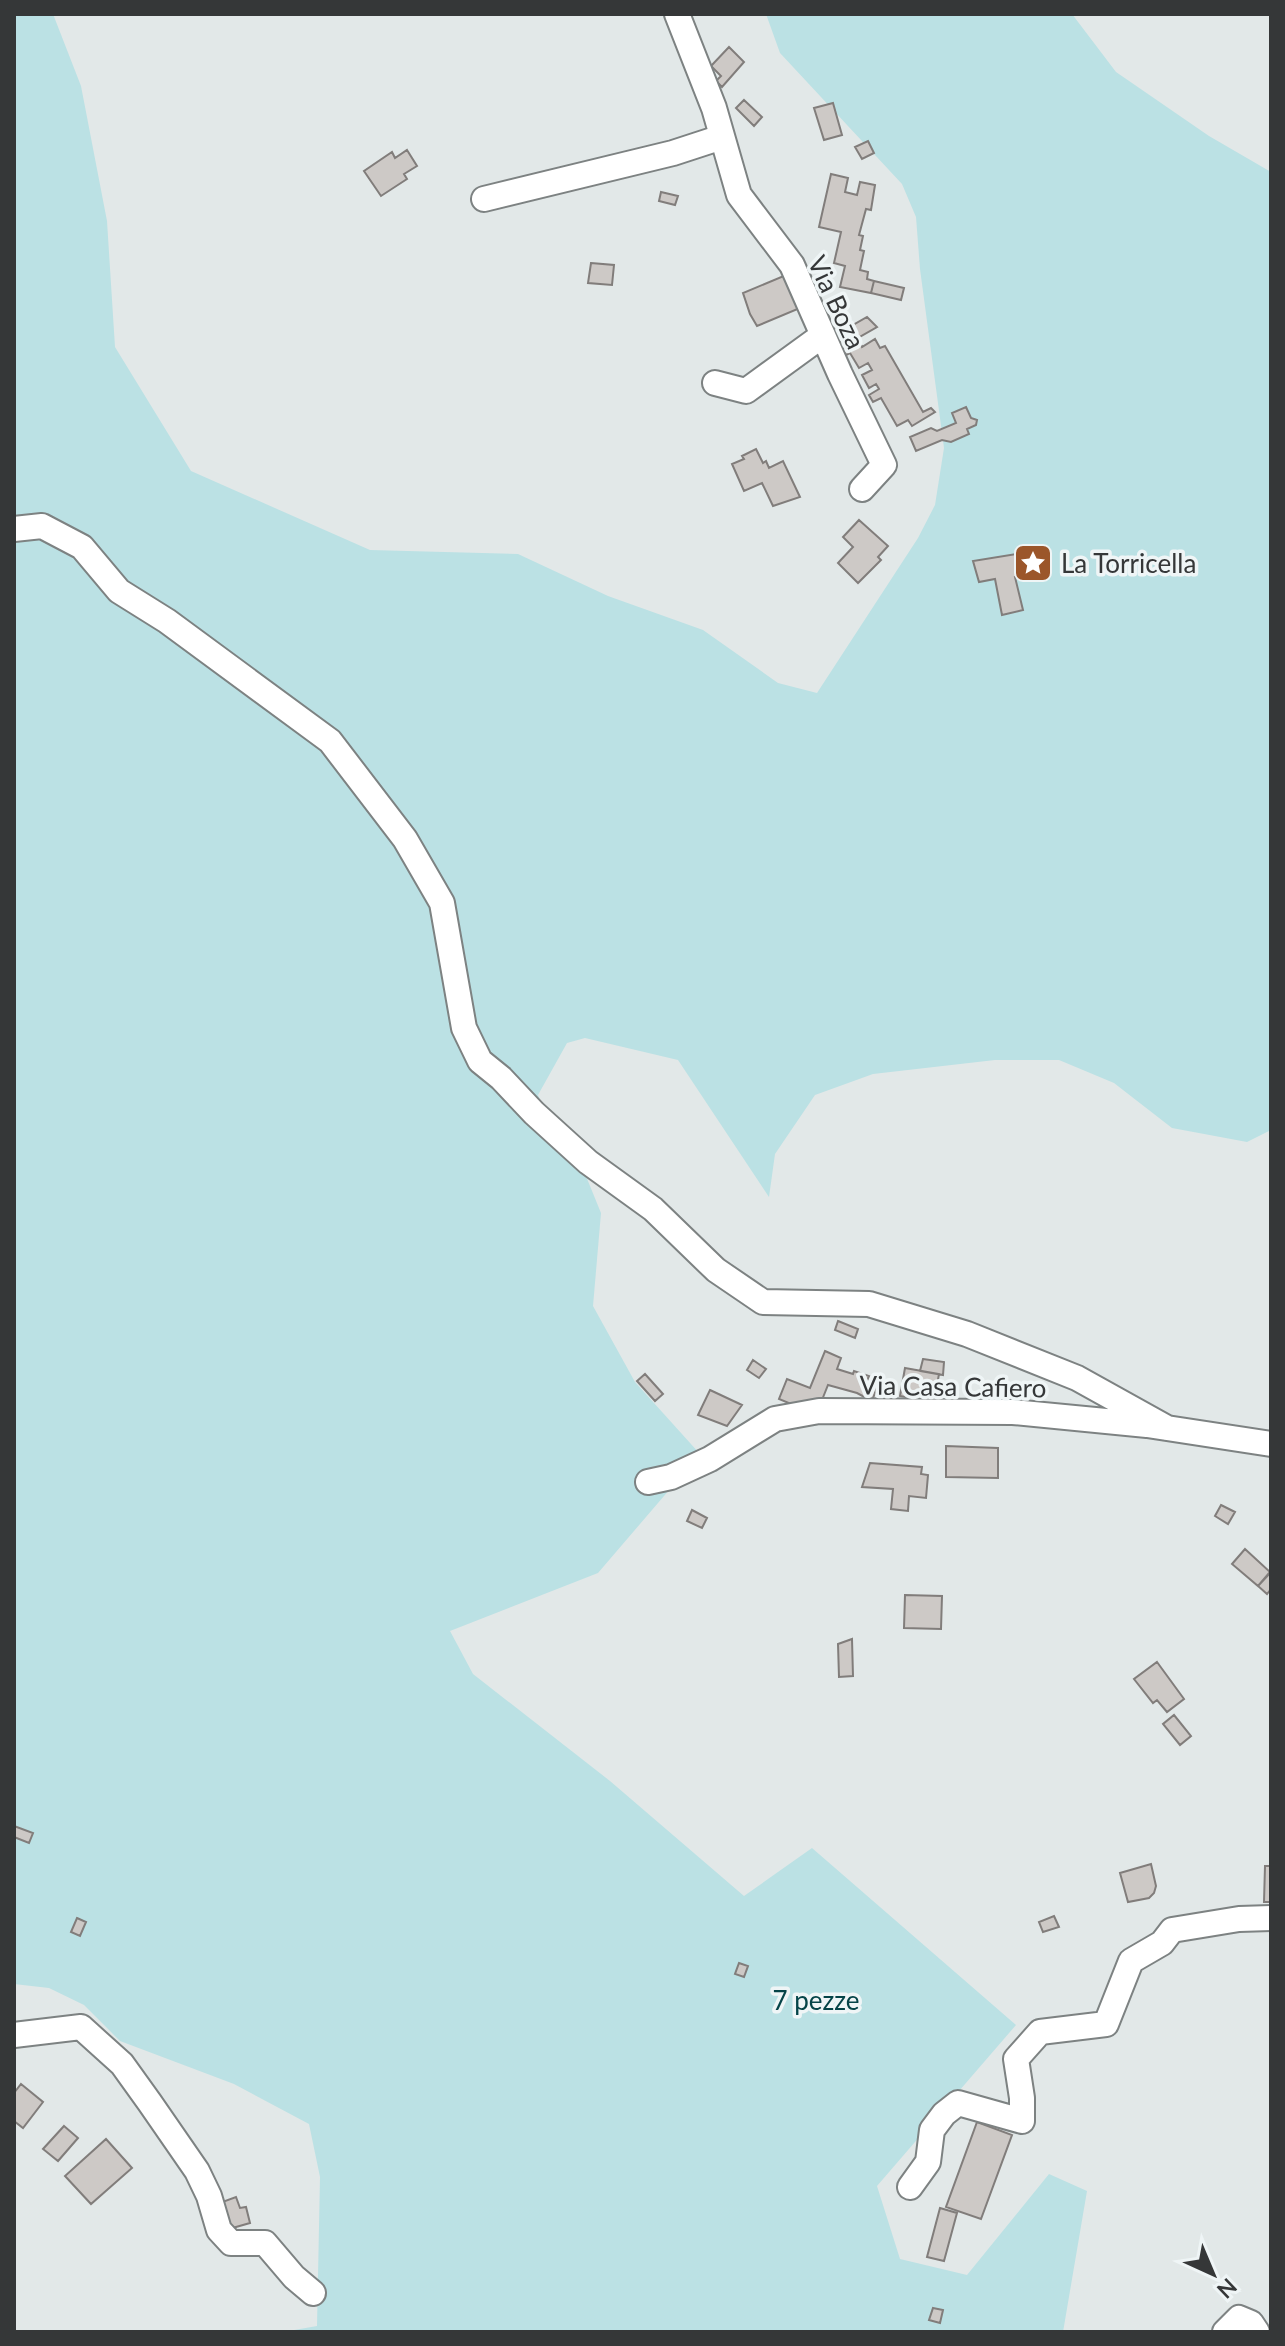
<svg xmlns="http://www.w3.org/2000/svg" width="1285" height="2346" font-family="Lato,sans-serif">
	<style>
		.green { fill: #bbe1e4 }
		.building { fill: #cdc9c6; stroke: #817d7b; stroke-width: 2 }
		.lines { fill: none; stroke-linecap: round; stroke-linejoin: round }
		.minor-casing { stroke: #7d8282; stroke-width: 28 }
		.minor { stroke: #fff; stroke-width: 24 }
		.labels { text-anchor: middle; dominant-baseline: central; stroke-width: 7; stroke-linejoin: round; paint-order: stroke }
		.street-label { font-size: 26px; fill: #353738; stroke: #eff5f6 }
		.poi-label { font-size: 26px; fill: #353738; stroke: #eff5f6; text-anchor: start }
		.park-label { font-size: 26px; fill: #054448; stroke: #eff5f6 }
	</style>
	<rect width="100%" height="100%" fill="#e2e8e8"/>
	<!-- green -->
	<path class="green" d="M 14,14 L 53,14 L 81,86 L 107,221 L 115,347 L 191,471 L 370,550 L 518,554 L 608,596 L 703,630 L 778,683 L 817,693 L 918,538 L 935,505 L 944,448 L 920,269 L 916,217 L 902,184 L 780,53 L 766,14 L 1072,14 L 1116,72 L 1209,136 L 1271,172 L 1271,1130 L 1247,1142 L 1172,1128 L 1114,1083 L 1059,1060 L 995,1060 L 873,1074 L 815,1095 L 775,1154 L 769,1197 L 678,1060 L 585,1038 L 567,1043 L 538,1095 L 553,1129 L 579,1159 L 601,1213 L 593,1306 L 635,1382 L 700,1454 L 598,1573 L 450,1631 L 473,1674 L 610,1781 L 744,1896 L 812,1848 L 1016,2025 L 877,2186 L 900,2259 L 967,2275 L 1049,2174 L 1087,2191 L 1063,2332 L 283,2332 L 317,2326 L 320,2177 L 309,2124 L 234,2084 L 120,2041 L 84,2005 L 49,1988 L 14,1984 Z"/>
	<!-- building -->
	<path class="building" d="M 729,47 L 744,62 L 722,87 L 716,81 L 721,76 L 711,66 Z
		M 744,100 L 762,117 L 754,126 L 736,108 Z
		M 833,103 L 842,135 L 824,140 L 814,108 Z
		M 868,141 L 874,153 L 862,159 L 855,147 Z
		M 407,150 L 417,166 L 404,174 L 407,179 L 381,196 L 364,171 L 392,152 L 395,158 Z
		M 831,174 L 848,178 L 845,192 L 857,195 L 860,182 L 875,185 L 871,210 L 866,209 L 859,235 L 863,236 L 860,250 L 864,251 L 860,270 L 868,272 L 867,279 L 874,281 L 871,293 L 840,287 L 845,266 L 834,263 L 841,232 L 819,227 Z
		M 661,192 L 678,196 L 675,205 L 659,201 Z
		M 591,263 L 614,265 L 612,285 L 588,283 Z
		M 786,275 L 800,308 L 757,326 L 750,314 L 743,293 Z
		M 874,281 L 904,288 L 901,300 L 871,293 Z
		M 867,317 L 877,327 L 858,338 L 862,347 L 875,339 L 880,348 L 885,346 L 923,412 L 931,408 L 935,412 L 912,426 L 908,420 L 897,426 L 881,398 L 873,402 L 869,395 L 879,389 L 876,384 L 869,388 L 862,375 L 872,370 L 868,363 L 859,368 L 850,353 L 844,356 L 836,348 L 845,345 L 836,329 L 849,322 L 851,326 Z
		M 966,407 L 971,418 L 977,420 L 976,425 L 967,429 L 969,434 L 951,442 L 942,440 L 916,451 L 910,437 L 931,428 L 937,431 L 956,423 L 952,413 Z
		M 756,449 L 763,463 L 766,461 L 769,468 L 783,461 L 800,497 L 773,506 L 762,483 L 744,491 L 732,464 L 744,459 L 742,456 Z
		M 859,520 L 888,546 L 878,557 L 881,560 L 858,583 L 838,563 L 853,547 L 843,537 Z
		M 1022,553 L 1022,575 L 1015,577 L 1023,610 L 1002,615 L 995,579 L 979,582 L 973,561 Z
		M 838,1321 L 858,1329 L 855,1338 L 835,1330 Z
		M 825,1351 L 841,1358 L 837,1369 L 853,1374 L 854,1371 L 869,1376 L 866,1383 L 877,1387 L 872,1401 L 857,1393 L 828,1385 L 820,1405 L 803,1409 L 779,1399 L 787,1379 L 810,1388 Z
		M 923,1359 L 944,1362 L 943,1375 L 920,1371 Z
		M 753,1360 L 766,1369 L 759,1378 L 747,1370 Z
		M 905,1368 L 939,1374 L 934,1402 L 900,1396 Z
		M 645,1374 L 663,1394 L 655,1401 L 637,1381 Z
		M 710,1390 L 742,1405 L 727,1426 L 698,1415 Z
		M 946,1446 L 998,1448 L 998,1478 L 946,1477 Z
		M 870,1463 L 922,1467 L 921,1474 L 928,1475 L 926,1498 L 909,1496 L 908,1511 L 891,1509 L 893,1489 L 862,1487 Z
		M 1221,1505 L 1235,1512 L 1228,1524 L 1215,1516 Z
		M 692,1510 L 707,1518 L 702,1528 L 687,1521 Z
		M 1245,1549 L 1270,1572 L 1258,1586 L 1232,1564 Z
		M 1271,1572 L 1271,1589 L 1267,1594 L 1258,1586 Z
		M 905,1595 L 942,1596 L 941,1629 L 904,1628 Z
		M 852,1639 L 853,1676 L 839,1677 L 838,1644 Z
		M 1157,1662 L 1184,1699 L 1167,1712 L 1157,1700 L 1153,1703 L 1134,1679 Z
		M 1174,1715 L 1191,1736 L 1180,1745 L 1163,1724 Z
		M 14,1826 L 33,1833 L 29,1843 L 14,1837 Z
		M 1151,1864 L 1156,1886 L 1154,1893 L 1149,1898 L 1128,1902 L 1120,1873 Z
		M 1265,1866 L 1271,1866 L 1271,1902 L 1264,1902 Z
		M 1054,1916 L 1059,1927 L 1043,1932 L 1039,1922 Z
		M 77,1918 L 86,1922 L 80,1936 L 71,1932 Z
		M 739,1963 L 748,1966 L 744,1977 L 735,1974 Z
		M 21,2084 L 43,2102 L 23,2128 L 14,2121 L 14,2093 Z
		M 977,2122 L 1012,2135 L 981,2219 L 946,2207 Z
		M 64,2126 L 78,2138 L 58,2161 L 43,2149 Z
		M 106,2139 L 132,2168 L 91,2204 L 65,2176 Z
		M 236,2197 L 240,2208 L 246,2207 L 250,2223 L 222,2231 L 214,2205 Z
		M 940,2208 L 957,2213 L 944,2261 L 927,2257 Z
		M 933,2308 L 943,2310 L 940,2323 L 929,2320 Z"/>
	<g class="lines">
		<defs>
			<path id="minor" d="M 677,14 L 714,108 L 739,195 L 792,265 L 840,374 L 884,465 L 862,489
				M 484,199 L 673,153 L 722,137
				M 715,383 L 746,391 L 823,335
				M 14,529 L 42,526 L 82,547 L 119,591 L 167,621 L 330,741 L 405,839 L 442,903 L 464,1028 L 480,1061 L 501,1078 L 534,1113 L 588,1162 L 653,1209 L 716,1270 L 763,1302 L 869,1304 L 967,1334 L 1077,1378 L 1167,1428
				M 648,1482 L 671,1477 L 710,1459 L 775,1419 L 819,1411 L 1013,1412 L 1147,1425 L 1271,1444
				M 14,2035 L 81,2027 L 122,2064 L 150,2103 L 197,2171 L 209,2196 L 219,2230 L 231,2243 L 265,2243 L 294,2277 L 313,2293
				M 910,2187 L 928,2162 L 932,2130 L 944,2114 L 958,2103 L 1022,2121 L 1022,2098 L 1016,2059 L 1040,2032 L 1106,2024 L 1131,1961 L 1162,1943 L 1172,1930 L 1239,1919 L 1271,1918
				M 1225,2332 L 1239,2318 L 1251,2323 L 1257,2332"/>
		</defs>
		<!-- minor casing -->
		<use href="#minor" class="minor-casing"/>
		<!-- minor -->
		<use href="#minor" class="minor"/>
	</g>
	<!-- icons -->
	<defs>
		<symbol id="sight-square" viewBox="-11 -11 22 22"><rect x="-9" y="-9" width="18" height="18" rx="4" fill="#9b562a" stroke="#eff5f6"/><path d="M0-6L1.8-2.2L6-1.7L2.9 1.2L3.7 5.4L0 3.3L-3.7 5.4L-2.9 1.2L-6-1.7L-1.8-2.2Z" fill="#fff"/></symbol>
	</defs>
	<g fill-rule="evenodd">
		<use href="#sight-square" x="1011" y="541" width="44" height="44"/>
	</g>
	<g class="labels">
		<!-- street labels -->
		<g class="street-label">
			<text transform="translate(837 302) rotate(65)">Via Boza</text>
			<text transform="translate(953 1386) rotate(1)">Via Casa Cafiero</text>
		</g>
		<!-- poi labels -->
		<g class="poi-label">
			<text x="1061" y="563">La Torricella</text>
		</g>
		<!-- park labels -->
		<g class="park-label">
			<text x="816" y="2000">7 pezze</text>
		</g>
	</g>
	<!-- border -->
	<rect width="1285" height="2346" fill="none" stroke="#353738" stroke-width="32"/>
	<!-- north arrow -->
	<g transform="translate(1213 2274) rotate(136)" stroke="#eff5f6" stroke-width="6" paint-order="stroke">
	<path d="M0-6L14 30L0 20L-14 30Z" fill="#353738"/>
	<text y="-12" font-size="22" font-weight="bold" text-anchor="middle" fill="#353738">N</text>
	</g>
</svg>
